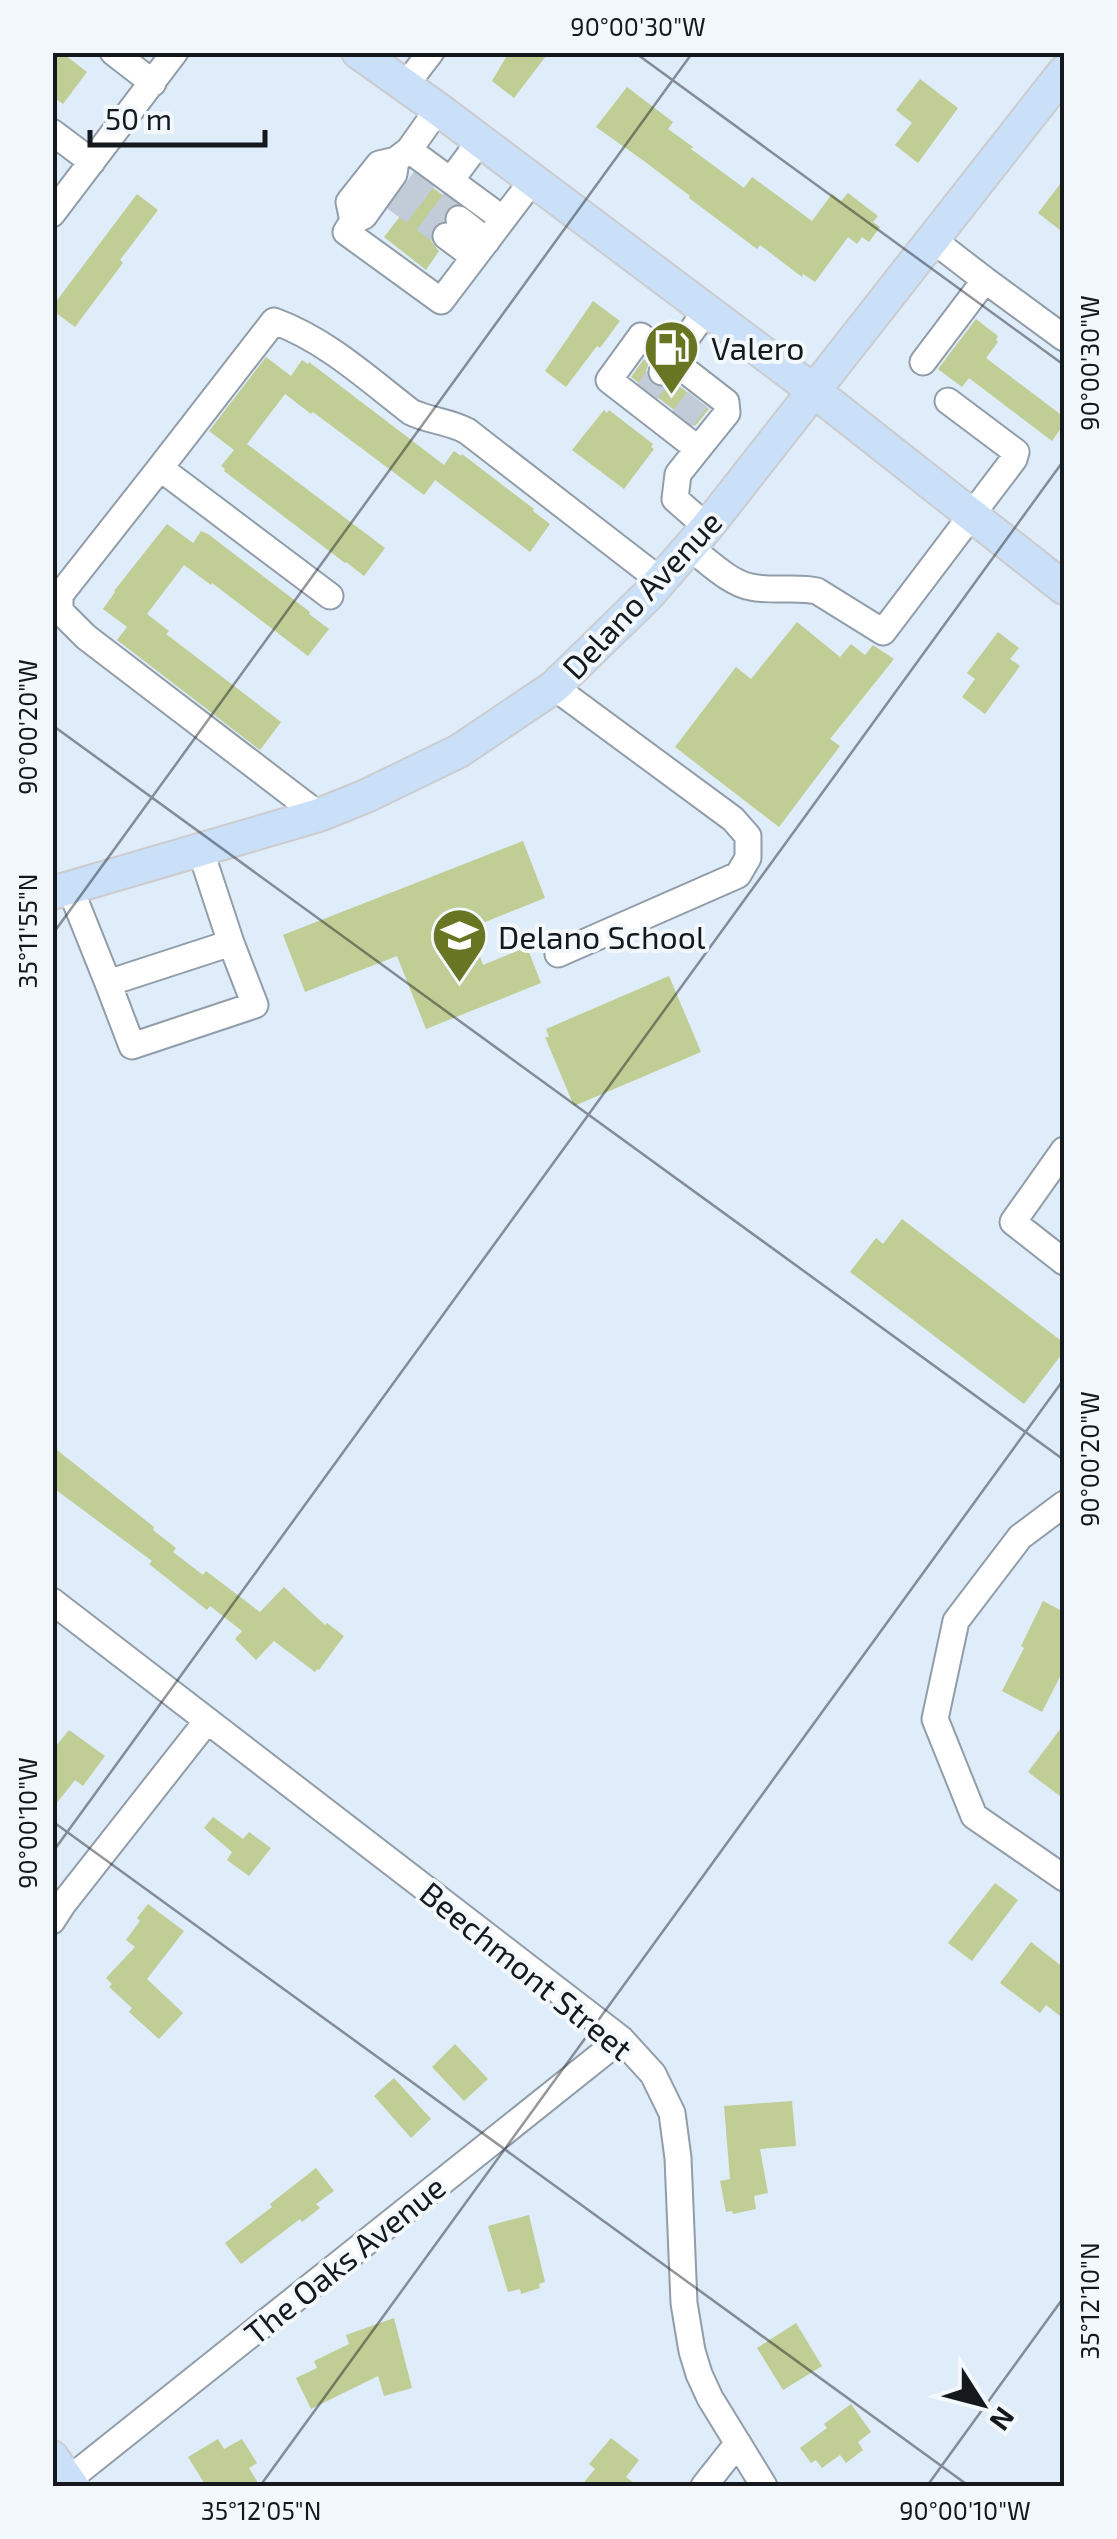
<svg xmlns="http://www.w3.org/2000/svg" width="1117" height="2539" font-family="'Exo 2',sans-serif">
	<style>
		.building { fill: #c0cd95 }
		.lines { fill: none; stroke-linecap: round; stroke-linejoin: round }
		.minor-tunnel { stroke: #c1ccd8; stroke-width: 25; stroke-dasharray: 25 12; stroke-linecap: butt }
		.minor-casing { stroke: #919da9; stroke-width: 29 }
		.major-casing { stroke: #ccccce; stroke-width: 36 }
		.minor { stroke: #fff; stroke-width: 25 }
		.major { stroke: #c9e0f8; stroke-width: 32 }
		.ticks { fill: none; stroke: #15191e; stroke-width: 2.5; stroke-opacity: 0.45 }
		.labels { text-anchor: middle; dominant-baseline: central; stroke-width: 8; stroke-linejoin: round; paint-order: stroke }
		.poi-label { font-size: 32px; fill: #15191e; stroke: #f3f8fd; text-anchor: start }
		.street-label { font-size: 32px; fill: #15191e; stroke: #f3f8fd }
		.neatline { fill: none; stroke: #15191e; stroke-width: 4 }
		.ticks-label { font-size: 25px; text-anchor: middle; fill: #15191e }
	</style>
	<rect width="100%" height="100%" fill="#dfecf9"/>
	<!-- building -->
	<path class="building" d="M 52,52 L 61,52 L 87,72 L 63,104 L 52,96 Z
		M 509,52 L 549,52 L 514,98 L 492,81 Z
		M 920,79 L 958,108 L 918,163 L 895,145 L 912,123 L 896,110 Z
		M 627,87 L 673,122 L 668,129 L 693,147 L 691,149 L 744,188 L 752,177 L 812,221 L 832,194 L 841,201 L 848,193 L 878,216 L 873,222 L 880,227 L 869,242 L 862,237 L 857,244 L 848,237 L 815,282 L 803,274 L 802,277 L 760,245 L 757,249 L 689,198 L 690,196 L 644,161 L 596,127 Z
		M 413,173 L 455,204 L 446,210 L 443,220 L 433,227 L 431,241 L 439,251 L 426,270 L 384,237 L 401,215 L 390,207 Z
		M 1064,179 L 1064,233 L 1038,213 Z
		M 137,194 L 158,210 L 120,260 L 123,263 L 75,327 L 52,310 L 52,307 Z
		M 593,301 L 620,321 L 600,348 L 597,346 L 566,387 L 545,371 Z
		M 976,319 L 998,336 L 996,340 L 998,342 L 986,358 L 1064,417 L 1064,424 L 1052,441 L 969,378 L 962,387 L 938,369 Z
		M 266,357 L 291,376 L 302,360 L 308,364 L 309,362 L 444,465 L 454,451 L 461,456 L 462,454 L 534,509 L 533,511 L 550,524 L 530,552 L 435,480 L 424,495 L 313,412 L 311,414 L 285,394 L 247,444 L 385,548 L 364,576 L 346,562 L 345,563 L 224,471 L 225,469 L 221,466 L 234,450 L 209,431 Z
		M 644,359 L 649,363 L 646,371 L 652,384 L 661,388 L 674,382 L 709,409 L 695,426 L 631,377 Z
		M 604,410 L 607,413 L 609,410 L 653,444 L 651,447 L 654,449 L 624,489 L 572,450 Z
		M 167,524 L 193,543 L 201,531 L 208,534 L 310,612 L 309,614 L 329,629 L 308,656 L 212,583 L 211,585 L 184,565 L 147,614 L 169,631 L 166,634 L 281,722 L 260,750 L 117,640 L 127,627 L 103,609 L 115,592 L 114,591 Z
		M 797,622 L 840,657 L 851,644 L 865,655 L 873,645 L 894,659 L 830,739 L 840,746 L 779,827 L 675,747 L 736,667 L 751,679 Z
		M 998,632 L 1019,648 L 1010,659 L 1020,666 L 985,714 L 962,697 L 975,679 L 967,673 Z
		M 523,841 L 545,898 L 470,928 L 483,965 L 527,947 L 541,983 L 426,1029 L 397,956 L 305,992 L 283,935 Z
		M 669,976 L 701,1052 L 574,1106 L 545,1037 L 549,1037 L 546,1029 Z
		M 902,1219 L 1064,1343 L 1064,1351 L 1024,1404 L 850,1272 L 876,1238 L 883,1244 Z
		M 52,1446 L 154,1527 L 153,1530 L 176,1548 L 173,1552 L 203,1575 L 206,1571 L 260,1612 L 284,1587 L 325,1625 L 327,1623 L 344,1636 L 319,1670 L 317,1669 L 315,1672 L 274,1641 L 256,1660 L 235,1639 L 242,1631 L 210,1606 L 207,1610 L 149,1564 L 152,1561 L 52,1487 Z
		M 1043,1601 L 1064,1612 L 1064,1669 L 1042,1712 L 1002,1691 L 1024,1648 L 1021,1646 Z
		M 1064,1724 L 1064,1799 L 1028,1772 Z
		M 69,1730 L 105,1756 L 83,1786 L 75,1780 L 52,1809 L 52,1751 Z
		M 213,1817 L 243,1839 L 249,1832 L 271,1848 L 249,1876 L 227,1860 L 232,1852 L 204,1828 Z
		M 995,1883 L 1018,1900 L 972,1961 L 948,1943 Z
		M 148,1904 L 184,1931 L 147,1979 L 183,2013 L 159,2039 L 129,2012 L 132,2008 L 109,1987 L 112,1984 L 106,1978 L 135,1947 L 126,1940 L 140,1921 L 137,1918 Z
		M 1031,1942 L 1064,1968 L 1064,2019 L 1046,2005 L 1040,2013 L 1000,1983 Z
		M 455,2044 L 488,2079 L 464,2101 L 432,2067 Z
		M 394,2078 L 431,2119 L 411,2138 L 374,2096 Z
		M 792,2101 L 796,2146 L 760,2149 L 768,2193 L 754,2196 L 756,2209 L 733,2214 L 732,2211 L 726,2212 L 720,2181 L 730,2179 L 724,2106 Z
		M 316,2168 L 334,2191 L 316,2204 L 320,2208 L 302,2222 L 300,2219 L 241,2264 L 225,2243 L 272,2207 L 270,2204 Z
		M 529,2215 L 545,2282 L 539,2284 L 540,2288 L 521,2294 L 520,2289 L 508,2292 L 488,2226 Z
		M 394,2318 L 412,2388 L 384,2396 L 378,2376 L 311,2409 L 296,2378 L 317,2368 L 314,2361 L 349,2344 L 346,2335 Z
		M 796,2323 L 822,2366 L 783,2390 L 757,2348 Z
		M 851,2404 L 871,2432 L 858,2442 L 863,2450 L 846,2463 L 840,2455 L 822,2468 L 816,2460 L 811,2463 L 800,2448 L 827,2428 L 824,2424 Z
		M 611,2438 L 639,2460 L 626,2477 L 638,2486 L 581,2486 L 595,2469 L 589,2464 Z
		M 218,2439 L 224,2449 L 242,2439 L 257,2463 L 249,2468 L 260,2486 L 206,2486 L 188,2457 Z"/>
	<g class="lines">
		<!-- minor-tunnel -->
		<path class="minor-tunnel" d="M 407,181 L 459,219
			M 394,198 L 446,236
			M 647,392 L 662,372
			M 682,419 L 698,399"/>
		<defs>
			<path id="minor" d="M 113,52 L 153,83
				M 405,86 L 431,52
				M 438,109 L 409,150 L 396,160 L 394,174 L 364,216 L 353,221 L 346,232 L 441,301 L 532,181
				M 52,132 L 92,162
				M 409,150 L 503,219
				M 451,180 L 480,141
				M 52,214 L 175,52
				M 459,219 L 487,241
				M 353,221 L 349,202 L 379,164 L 396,160
				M 446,236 L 474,257
				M 985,280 L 1064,338
				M 923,362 L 985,280 L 933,240
				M 662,372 L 706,311
				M 698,449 L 727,413 L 726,402 L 641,336 L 609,380 L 698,449 L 678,474 L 675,499 L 707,527
				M 160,468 L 274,321 C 326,340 367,378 411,412 C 429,421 449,421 467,431 L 661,581
				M 689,547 C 707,560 729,583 751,587 C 773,592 796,586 817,591 L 883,632 L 1014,459 L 1016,452 L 948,401
				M 554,687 L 733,819 L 748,836 L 748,858 L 738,875 L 558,954
				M 319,815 L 86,637 L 60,611 L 60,595 L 160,468 L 330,596
				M 70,888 L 108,983 L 231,943 L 200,849
				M 108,983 L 132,1046 L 255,1005 L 231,943
				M 1064,1150 L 1013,1222 L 1064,1262
				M 1064,1504 L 1020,1537 L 956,1621 L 935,1719 L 974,1816 L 1064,1878
				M 52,1601 L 621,2039 L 653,2074 L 672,2113 L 678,2158 L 684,2303 L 692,2351 L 699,2374 L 710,2398 L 764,2486
				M 52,1921 L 63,1904 L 207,1721
				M 68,2480 L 621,2039
				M 704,2486 L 738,2443"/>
			<path id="major" d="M 358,52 L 438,109 L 814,391 L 1064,588
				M 52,893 L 319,815 L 366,796 L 459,751 L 554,687 L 649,594 L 707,527 L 1064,72
				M 52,2457 L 72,2486"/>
		</defs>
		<!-- minor casing -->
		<use href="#minor" class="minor-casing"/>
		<!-- major casing -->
		<use href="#major" class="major-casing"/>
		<!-- minor -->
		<use href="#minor" class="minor"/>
		<!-- major -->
		<use href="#major" class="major"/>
	</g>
	<!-- ticks -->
	<path class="ticks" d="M 634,52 L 1064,365M 52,725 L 1064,1460M 52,935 L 693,52M 52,1821 L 969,2486M 52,1853 L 1064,460M 260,2486 L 1064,1379M 927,2486 L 1064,2297"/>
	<!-- icons -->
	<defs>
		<symbol id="fuel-pin" viewBox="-11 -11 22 30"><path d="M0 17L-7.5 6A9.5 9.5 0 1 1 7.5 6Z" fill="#687623" stroke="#f3f8fd"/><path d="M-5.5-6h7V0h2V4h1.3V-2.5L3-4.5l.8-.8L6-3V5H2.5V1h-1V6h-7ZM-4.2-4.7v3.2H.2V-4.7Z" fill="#fff"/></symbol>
		<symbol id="school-pin" viewBox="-11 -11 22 30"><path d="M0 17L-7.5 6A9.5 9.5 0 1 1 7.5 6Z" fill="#687623" stroke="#f3f8fd"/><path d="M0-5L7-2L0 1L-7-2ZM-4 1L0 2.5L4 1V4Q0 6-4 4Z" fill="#fff"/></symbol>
	</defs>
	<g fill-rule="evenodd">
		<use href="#fuel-pin" x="640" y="316" width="63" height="86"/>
		<use href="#school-pin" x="428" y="904" width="63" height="86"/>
	</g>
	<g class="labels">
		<!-- poi labels -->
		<g class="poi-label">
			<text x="711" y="347">Valero</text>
			<text x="498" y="936">Delano School</text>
		</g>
		<!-- street labels -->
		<g class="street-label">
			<text transform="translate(641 594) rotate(-47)">Delano Avenue</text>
			<text transform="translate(527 1970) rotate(39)">Beechmont Street</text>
			<text transform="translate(344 2259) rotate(-39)">The Oaks Avenue</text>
		</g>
	</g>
	<!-- border -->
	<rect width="1117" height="2539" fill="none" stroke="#f3f8fd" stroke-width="110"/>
	<!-- north arrow -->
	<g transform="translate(982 2404) rotate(126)" stroke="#f3f8fd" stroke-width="8" paint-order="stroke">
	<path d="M0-8L18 38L0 25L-18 38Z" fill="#15191e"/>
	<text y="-15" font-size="28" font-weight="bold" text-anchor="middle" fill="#15191e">N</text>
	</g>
	<!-- scale -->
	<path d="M90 130v15h175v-15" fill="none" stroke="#15191e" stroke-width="5"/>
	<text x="105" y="130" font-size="30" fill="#15191e" stroke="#f3f8fd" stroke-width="8" paint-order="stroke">50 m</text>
	<rect x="55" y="55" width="1007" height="2429" class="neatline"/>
	<g class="ticks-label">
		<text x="638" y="36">90°00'30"W</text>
		<text transform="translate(1090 363) rotate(-90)" y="9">90°00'30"W</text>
		<text transform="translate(28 727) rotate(-90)" y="9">90°00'20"W</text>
		<text transform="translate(28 931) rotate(-90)" y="9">35°11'55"N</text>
		<text transform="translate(1090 1459) rotate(-90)" y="9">90°00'20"W</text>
		<text transform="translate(28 1823) rotate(-90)" y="9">90°00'10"W</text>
		<text transform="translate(1090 2301) rotate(-90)" y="9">35°12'10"N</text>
		<text x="261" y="2520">35°12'05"N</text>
		<text x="965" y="2520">90°00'10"W</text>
	</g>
</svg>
